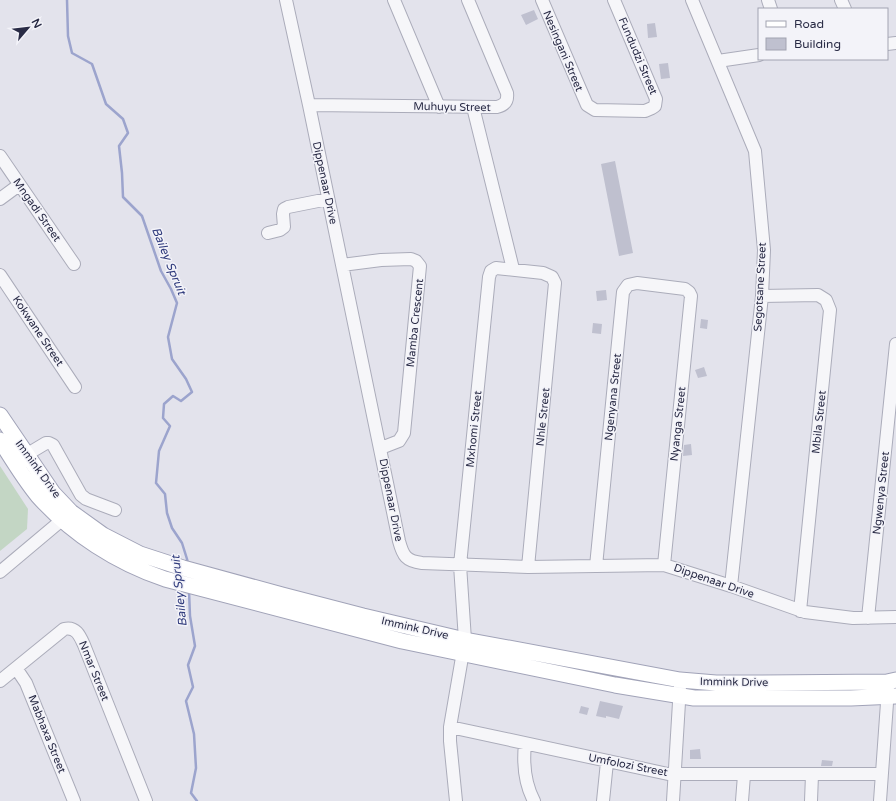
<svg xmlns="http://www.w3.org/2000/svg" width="896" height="801" font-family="'Varela Round',sans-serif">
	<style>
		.green { fill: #c3d6c4 }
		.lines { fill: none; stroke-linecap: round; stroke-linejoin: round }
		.stream { stroke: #9ca4cd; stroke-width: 2.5 }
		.building { fill: #bfc0cf }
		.minor-casing { stroke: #abacba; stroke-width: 14 }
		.major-casing { stroke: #a1a3b8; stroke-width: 17 }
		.minor { stroke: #f6f6f9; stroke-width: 12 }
		.major { stroke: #fff; stroke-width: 15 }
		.labels { text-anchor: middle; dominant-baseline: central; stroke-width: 3; stroke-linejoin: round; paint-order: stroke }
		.street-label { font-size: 11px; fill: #292b45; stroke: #f3f3f9 }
		.water-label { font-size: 12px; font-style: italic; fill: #303b7c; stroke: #f3f3f9 }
	</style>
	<rect width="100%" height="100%" fill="#e3e3ec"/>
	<!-- green -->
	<path class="green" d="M 0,466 L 28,509 L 27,529 L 0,551 Z"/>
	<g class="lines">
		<!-- stream -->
		<path class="stream" d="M 67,0 L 68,36 L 72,53 L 92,64 L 106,104 L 123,119 L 128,133 L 119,146 L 122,173 L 123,197 L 142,216 L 161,271 L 171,289 L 177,303 L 168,337 L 172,359 L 186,379 L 192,392 L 181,401 L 173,396 L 164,404 L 163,418 L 170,426 L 159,451 L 156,483 L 165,494 L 167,513 L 172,528 L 182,543 L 187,559 L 188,564
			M 189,591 L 190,616 L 195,646 L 188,665 L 193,687 L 186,701 L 194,734 L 196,768 L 191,793 L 197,801"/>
	</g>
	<!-- building -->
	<path class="building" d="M 534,10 L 538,19 L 526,25 L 521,15 Z
		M 655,23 L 657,37 L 648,38 L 647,24 Z
		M 668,63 L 670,78 L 661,79 L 659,64 Z
		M 615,161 L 633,253 L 619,256 L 601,164 Z
		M 606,290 L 607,300 L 597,301 L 596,291 Z
		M 701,319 L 708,320 L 707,329 L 700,328 Z
		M 593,323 L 602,324 L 601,334 L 592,333 Z
		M 704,367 L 707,376 L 698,378 L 695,370 Z
		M 691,444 L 692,455 L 683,456 L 684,445 Z
		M 600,701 L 623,706 L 619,719 L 606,716 L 606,718 L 596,716 Z
		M 581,706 L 589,708 L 587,715 L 579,713 Z
		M 700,749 L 701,759 L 690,759 L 690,750 Z
		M 822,760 L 833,761 L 832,766 L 821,766 Z"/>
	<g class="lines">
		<defs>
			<path id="minor" d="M 286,0 L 309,105 L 399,541 C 403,556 406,561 422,563 L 528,567 L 664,565 L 731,586 L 805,612 L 853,618 L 896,617
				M 394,0 L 439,107
				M 542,0 L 587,105 L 595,110 L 645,111 L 652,108 L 655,106 L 656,99 L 614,0
				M 692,0 L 755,151 L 764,250 L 762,296 L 731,586
				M 768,0 L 771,9
				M 841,0 L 845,9
				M 887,44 L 896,43
				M 718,61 L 759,55
				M 309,105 L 497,107 C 505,105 508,101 507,93 L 468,0
				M 473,107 L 513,269
				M 0,156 L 74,264
				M 0,199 L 19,185
				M 268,233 L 280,230 L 284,227 L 283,214 L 284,209 L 288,207 L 328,199
				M 342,265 L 381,260 L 411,259 L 416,261 L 420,266 L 404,433 L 399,441 L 381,448
				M 0,275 L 75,387
				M 762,296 L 818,295 L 826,300 L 830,310 L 800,611
				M 26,455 L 46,443 L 49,443 L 53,445 L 81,495 L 86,499 L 115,510
				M 596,566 L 623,292 L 628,285 L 637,283 L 685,289 L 689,292 L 691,296 L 664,565
				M 0,572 L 69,514
				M 868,618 L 896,344
				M 16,668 L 26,683 L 74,801
				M 0,681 L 64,629 C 76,626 80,636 84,645 L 146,801
				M 450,727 L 668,774 L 881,774
				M 525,744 C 523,763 525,784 534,801
				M 456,801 L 450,741 L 450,727 L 465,640 L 460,565 L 489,277 L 491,271 L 496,268 L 543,273 L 552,277 L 555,283 L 528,567
				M 603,801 L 607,762
				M 673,801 L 680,686
				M 742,801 L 744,775
				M 811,801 L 812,775
				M 880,801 L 888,689"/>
			<path id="major" d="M 0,415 L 53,493 L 71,512 L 103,535 L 140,554 L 183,568 L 282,595 L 363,616 L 465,640 L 680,680 L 716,683 L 762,683 L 887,682 L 896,680
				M 0,440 C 12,459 24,479 38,496 C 72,534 117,563 165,579 L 402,641 L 615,685 L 694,698 L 851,698 L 896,696"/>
		</defs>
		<!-- minor casing -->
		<use href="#minor" class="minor-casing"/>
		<!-- major casing -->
		<use href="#major" class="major-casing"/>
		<!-- minor -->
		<use href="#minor" class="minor"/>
		<!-- major -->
		<use href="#major" class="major"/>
	</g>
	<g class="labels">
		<!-- street labels -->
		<g class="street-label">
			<text transform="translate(563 51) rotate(67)">Nesingani Street</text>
			<text transform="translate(638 56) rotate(67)">Fundudzi Street</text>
			<text transform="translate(452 107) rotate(1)">Muhuyu Street</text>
			<text transform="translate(325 183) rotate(78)">Dippenaar Drive</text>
			<text transform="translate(37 210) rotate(55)">Mngadi Street</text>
			<text transform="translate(760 287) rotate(-87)">Segotsane Street</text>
			<text transform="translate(415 323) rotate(-84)">Mamba Crescent</text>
			<text transform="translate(38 331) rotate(56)">Kokwane Street</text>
			<text transform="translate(613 397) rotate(-84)">Ngenyana Street</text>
			<text transform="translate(543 417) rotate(-84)">Nhle Street</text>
			<text transform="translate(819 422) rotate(-84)">Mbila Street</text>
			<text transform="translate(678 424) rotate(-84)">Nyanga Street</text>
			<text transform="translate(474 429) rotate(-84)">Mxhomi Street</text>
			<text transform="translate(38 469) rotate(54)">Immink Drive</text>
			<text transform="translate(881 493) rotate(-84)">Ngwenya Street</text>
			<text transform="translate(391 500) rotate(79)">Dippenaar Drive</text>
			<text transform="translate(714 581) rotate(19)">Dippenaar Drive</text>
			<text transform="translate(415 628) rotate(13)">Immink Drive</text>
			<text transform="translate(94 671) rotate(68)">Nmar Street</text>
			<text transform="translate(734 682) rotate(1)">Immink Drive</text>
			<text transform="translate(47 734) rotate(68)">Mabhaxa Street</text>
			<text transform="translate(628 765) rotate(11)">Umfolozi Street</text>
		</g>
		<!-- water labels -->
		<g class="water-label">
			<text transform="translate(169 261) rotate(68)">Bailey Spruit</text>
			<text transform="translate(179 591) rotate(-96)">Bailey Spruit</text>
		</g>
	</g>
	<!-- legend -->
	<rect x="758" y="8" width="130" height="52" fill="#f3f3f9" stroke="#a2a3b1"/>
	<rect x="766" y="21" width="20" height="6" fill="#ffffff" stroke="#a2a3b1"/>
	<text x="794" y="28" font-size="12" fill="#292b45">Road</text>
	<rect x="766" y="38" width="20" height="12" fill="#bfc0cf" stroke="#a2a3b1"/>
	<text x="794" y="48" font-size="12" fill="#292b45">Building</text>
	<!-- north arrow -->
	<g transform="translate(28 28) rotate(62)" stroke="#f3f3f9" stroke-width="3" paint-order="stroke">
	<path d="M0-3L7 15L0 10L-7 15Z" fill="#292b45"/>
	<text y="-6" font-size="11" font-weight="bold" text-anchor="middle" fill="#292b45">N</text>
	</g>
</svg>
